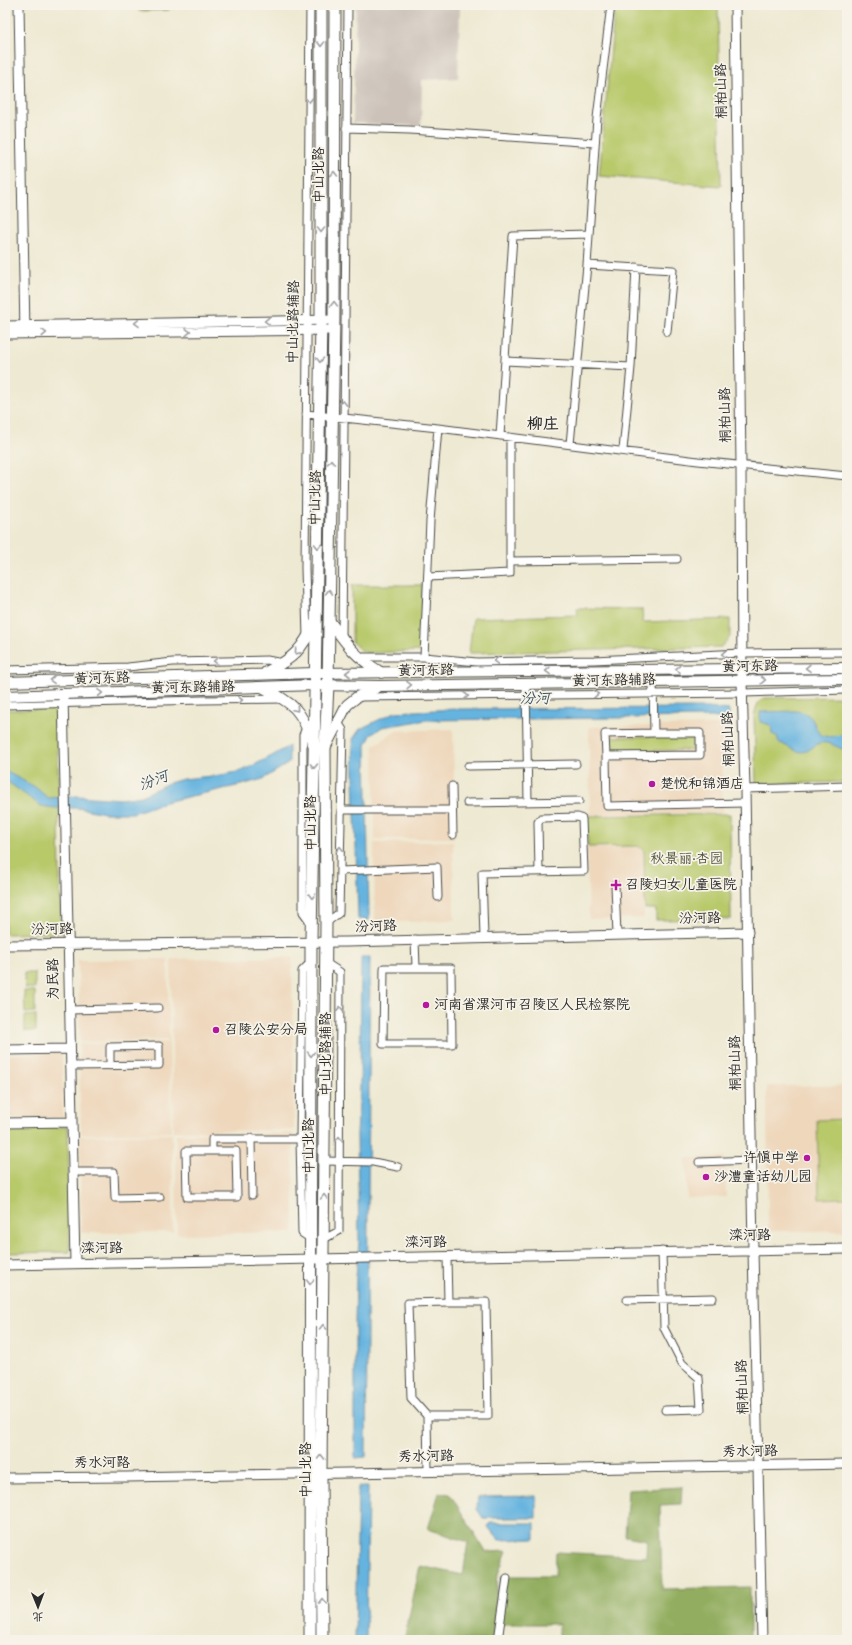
<svg xmlns="http://www.w3.org/2000/svg" width="852" height="1645" font-family="'Indie Flower','LXGW WenKai TC',sans-serif">
	<style>
		.built { fill: #eed7bb }
		.industrial { fill: #ccc2b9 }
		.green { fill: #b8c96b; stroke: #727a4b }
		.forest { fill: #92ad5f; stroke: #5e6c45 }
		.water { fill: #65b3df; stroke: #486f85 }
		.lines { fill: none; stroke-linecap: round; stroke-linejoin: round }
		.minor-casing { stroke: #484844; stroke-width: 9 }
		.tertiary-casing { stroke: #484844; stroke-width: 11 }
		.secondary-casing { stroke: #484844; stroke-width: 12 }
		.primary-casing { stroke: #484844; stroke-width: 13 }
		.minor { stroke: #fff; stroke-width: 7 }
		.tertiary { stroke: #fff; stroke-width: 9 }
		.secondary { stroke: #fff; stroke-width: 10 }
		.primary { stroke: #fff; stroke-width: 11 }
		.oneway { stroke: #a0a0a0 }
		.poi-dot { fill: #b5179e; stroke: #f7f3e8; stroke-width: 1.5 }
		.labels { text-anchor: middle; dominant-baseline: central; stroke-width: 3.5; stroke-linejoin: round; paint-order: stroke }
		.street-label { font-size: 14px; fill: #2b2b2b; stroke: #f7f3e8 }
		.poi-label { font-size: 14px; fill: #2b2b2b; stroke: #f7f3e8; text-anchor: start }
		.park-label { font-size: 14px; fill: #4e523b; stroke: #f7f3e8 }
		.water-label { font-size: 15px; font-style: italic; fill: #3c5461; stroke: #f7f3e8 }
		.quarter-label { font-size: 16px; font-weight: bold; fill: #2b2b2b; stroke: #f7f3e8 }
	</style>
	<rect width="100%" height="100%" fill="#f7f3e8"/>
	<filter id="ink" filterUnits="userSpaceOnUse"><feTurbulence type="fractalNoise" baseFrequency=".025" numOctaves="2"/><feDisplacementMap in="SourceGraphic" scale="8" xChannelSelector="R" yChannelSelector="G"/><feConvolveMatrix kernelMatrix="1 2 1 2 8 2 1 2 1" color-interpolation-filters="sRGB"/></filter>
	<filter id="wash" filterUnits="userSpaceOnUse"><feTurbulence type="fractalNoise" baseFrequency=".012" numOctaves="4" result="noise"/><feDisplacementMap in="SourceGraphic" scale="16" xChannelSelector="R" yChannelSelector="G"/><feGaussianBlur stdDeviation="0.9" result="paint"/><feColorMatrix in="noise" values="0 0 0 0 0 0 0 0 0 0 0 0 0 0 0 0 0 1.4 0 .05"/><feComposite in="paint" operator="in"/></filter>
	<g filter="url(#wash)">
		<rect width="100%" height="100%" fill="#eee9d2"/>
		<!-- built -->
		<path class="built" d="M 722,725 L 723,812 L 590,815 L 589,727 Z
			M 453,729 L 455,838 L 375,839 L 374,745 L 396,731 Z
			M 453,841 L 454,920 L 375,923 L 374,843 Z
			M 638,847 L 643,852 L 644,918 L 589,919 L 587,848 Z
			M 292,957 L 294,1130 L 173,1131 L 171,959 Z
			M 168,959 L 169,1040 L 80,1042 L 78,960 Z
			M 169,1042 L 171,1132 L 81,1134 L 79,1044 Z
			M 62,1053 L 63,1117 L 5,1118 L 5,1054 Z
			M 767,1086 L 847,1086 L 847,1231 L 768,1231 Z
			M 293,1133 L 294,1232 L 177,1234 L 176,1134 Z
			M 172,1134 L 173,1232 L 81,1233 L 80,1136 Z
			M 725,1157 L 726,1197 L 687,1198 L 686,1158 Z"/>
		<!-- industrial -->
		<path class="industrial" d="M 356,5 L 460,5 L 458,78 L 422,80 L 421,126 L 353,123 Z"/>
		<!-- green -->
		<path class="green" d="M 138,5 L 169,5 L 169,10 L 139,11 Z
			M 615,5 L 718,5 L 721,186 L 599,176 Z
			M 352,585 L 422,585 L 422,651 L 367,653 L 359,649 L 352,642 Z
			M 577,608 L 642,609 L 643,622 L 730,619 L 730,637 L 721,647 L 469,653 L 473,618 L 578,615 Z
			M 847,697 L 847,782 L 756,784 L 754,717 C 756,708 756,702 765,698 Z
			M 57,709 L 61,933 L 5,934 L 5,710 Z
			M 698,736 L 698,750 L 608,751 L 607,737 Z
			M 730,814 L 731,919 L 656,920 L 656,909 L 645,909 L 644,851 L 638,846 L 588,847 L 587,816 Z
			M 24,973 L 35,973 L 35,988 L 25,988 Z
			M 24,991 L 35,991 L 35,1012 L 25,1013 Z
			M 36,1015 L 36,1031 L 25,1031 L 25,1016 Z
			M 847,1119 L 847,1198 L 819,1199 L 817,1120 Z
			M 68,1127 L 70,1252 L 5,1253 L 5,1128 Z"/>
		<!-- forest -->
		<path class="forest" d="M 682,1487 L 681,1504 L 660,1505 L 662,1589 L 750,1587 L 750,1640 L 559,1640 L 559,1624 L 496,1624 L 502,1576 L 555,1576 L 556,1552 L 646,1557 L 647,1540 L 625,1536 L 628,1490 Z
			M 439,1493 L 450,1494 L 486,1552 L 507,1551 L 498,1574 L 493,1640 L 404,1640 L 420,1566 L 463,1575 L 468,1542 L 428,1529 Z"/>
		<!-- water -->
		<path class="water" d="M 707,708 L 729,710 L 729,720 L 712,717 L 426,720 L 382,727 L 371,735 L 366,745 L 369,920 L 358,919 L 353,739 L 360,729 L 395,712 L 457,709 Z
			M 795,711 C 828,713 802,748 847,733 L 847,750 C 838,749 831,741 820,743 C 816,744 811,749 807,751 C 797,755 787,745 778,742 L 778,737 L 772,734 L 771,725 L 760,722 L 760,712 Z
			M 289,746 L 289,763 L 263,779 L 241,785 L 165,802 L 133,813 L 105,813 L 78,808 L 54,808 L 41,806 L 5,780 L 5,771 L 35,787 L 48,798 L 77,796 L 121,799 L 142,796 L 166,784 L 183,779 L 221,775 L 242,771 L 272,756 Z
			M 361,957 L 370,957 L 366,1457 L 355,1458 L 355,1329 L 356,1278 L 359,1241 L 357,1134 L 360,1087 Z
			M 358,1487 L 368,1487 L 366,1640 L 355,1640 Z
			M 536,1496 L 536,1518 L 483,1518 L 477,1509 L 478,1497 Z
			M 490,1523 L 535,1523 L 535,1539 L 499,1540 L 488,1527 Z"/>
	</g>
	<g filter="url(#ink)">
		<g class="lines">
			<defs>
				<path id="minor" d="M 611,5 L 597,118 L 587,265 L 673,270 L 667,332
					M 346,128 L 410,130 L 595,143
					M 505,361 L 631,367
					M 306,414 L 438,428 L 698,461 L 847,476
					M 500,436 L 513,236 L 589,234
					M 570,444 L 587,265
					M 623,450 L 631,367 L 636,267
					M 510,561 L 677,559
					M 428,577 L 510,573 L 510,437
					M 307,637 L 305,568 L 310,5
					M 342,638 L 348,5
					M 360,657 L 424,657 L 477,662 L 594,660 L 742,653 L 847,652
					M 424,657 L 430,521 L 438,428
					M 5,670 L 128,667 L 173,662 L 267,660 L 283,663
					M 653,682 L 654,733 L 605,734 L 606,756 L 700,755 L 700,733 L 654,733
					M 526,684 L 528,802
					M 359,697 L 742,693 L 847,690
					M 5,705 L 202,700 L 283,699
					M 307,725 L 303,735 L 303,912 L 311,923
					M 606,756 L 607,806 L 745,803
					M 468,766 L 576,764
					M 452,786 L 453,835
					M 745,789 L 847,786
					M 467,803 L 579,801
					M 341,810 L 452,810
					M 340,871 L 437,867 L 438,897
					M 615,885 L 617,935
					M 326,923 L 339,913 L 343,730 L 337,721
					M 484,938 L 482,873 L 584,871 L 582,819 L 578,817 L 541,818 L 538,822 L 539,872
					M 415,939 L 416,968 L 384,968 L 383,1044 L 452,1044 L 451,968 L 416,968
					M 69,1010 L 158,1008
					M 70,1066 L 159,1065 L 159,1046 L 110,1047 L 110,1066
					M 251,1138 L 252,1195
					M 212,1151 L 236,1151 L 237,1197 L 187,1197 L 186,1151 L 212,1151 L 212,1139 L 300,1139
					M 324,1161 L 373,1162 L 398,1167
					M 699,1162 L 752,1160
					M 73,1172 L 114,1172 L 115,1198 L 160,1197
					M 311,1239 L 302,1233 L 300,1139 L 302,971 L 311,962
					M 324,1239 L 339,1231 L 340,972 L 326,963
					M 662,1251 L 664,1328 L 682,1363 L 699,1378 L 701,1409 L 665,1410
					M 447,1257 L 448,1302 L 408,1303 L 411,1398 L 427,1416 L 488,1416 L 486,1302 L 448,1302
					M 627,1300 L 713,1298
					M 427,1416 L 428,1471
					M 498,1640 L 507,1578"/>
				<path id="tertiary" d="M 19,5 L 25,334
					M 735,5 L 741,465 L 742,681 L 745,789 L 753,1250 L 762,1640
					M 5,326 L 334,320
					M 5,334 L 333,330
					M 63,694 L 75,1263
					M 5,945 L 347,942 L 748,932
					M 5,1050 L 70,1049
					M 5,1123 L 71,1122
					M 5,1265 L 847,1249
					M 5,1478 L 127,1477 L 847,1464"/>
				<path id="secondary" d="M 329,620 C 347,645 355,657 382,673
					M 266,672 C 295,658 302,649 316,621
					M 5,682 L 315,673 L 847,668
					M 264,688 C 295,705 301,709 313,744
					M 5,696 L 315,685 L 380,686 L 847,679
					M 326,746 L 347,705 L 357,697 L 378,687"/>
				<path id="primary" d="M 310,1640 L 311,942 L 321,320 L 321,5
					M 322,1640 L 321,1473 L 326,923 L 325,748 L 328,685 L 334,320 L 335,5"/>
			</defs>
			<!-- minor casing -->
			<use href="#minor" class="minor-casing"/>
			<!-- tertiary casing -->
			<use href="#tertiary" class="tertiary-casing"/>
			<!-- secondary casing -->
			<use href="#secondary" class="secondary-casing"/>
			<!-- primary casing -->
			<use href="#primary" class="primary-casing"/>
			<!-- minor -->
			<use href="#minor" class="minor"/>
			<!-- tertiary -->
			<use href="#tertiary" class="tertiary"/>
			<!-- secondary -->
			<use href="#secondary" class="secondary"/>
			<!-- primary -->
			<use href="#primary" class="primary"/>
		</g>
		<!-- one-way arrows -->
		<defs><path id="oneway-chevron" d="M-2-3.5L2.5 0L-2 3.5" fill="none" stroke-width="1.6" stroke-linecap="round" stroke-linejoin="round"/></defs>
		<g class="oneway">
			<use href="#oneway-chevron" transform="translate(321 44) rotate(90)"/>
			<use href="#oneway-chevron" transform="translate(309 100) rotate(90)"/>
			<use href="#oneway-chevron" transform="translate(334 174) rotate(-90)"/>
			<use href="#oneway-chevron" transform="translate(321 230) rotate(90)"/>
			<use href="#oneway-chevron" transform="translate(334 304) rotate(-90)"/>
			<use href="#oneway-chevron" transform="translate(267 321) rotate(179)"/>
			<use href="#oneway-chevron" transform="translate(137 323) rotate(179)"/>
			<use href="#oneway-chevron" transform="translate(188 332) rotate(-1)"/>
			<use href="#oneway-chevron" transform="translate(44 333) rotate(-1)"/>
			<use href="#oneway-chevron" transform="translate(320 360) rotate(91)"/>
			<use href="#oneway-chevron" transform="translate(343 403) rotate(-89)"/>
			<use href="#oneway-chevron" transform="translate(331 462) rotate(-89)"/>
			<use href="#oneway-chevron" transform="translate(318 546) rotate(91)"/>
			<use href="#oneway-chevron" transform="translate(329 592) rotate(-89)"/>
			<use href="#oneway-chevron" transform="translate(297 652) rotate(132)"/>
			<use href="#oneway-chevron" transform="translate(724 654) rotate(177)"/>
			<use href="#oneway-chevron" transform="translate(216 661) rotate(179)"/>
			<use href="#oneway-chevron" transform="translate(496 661) rotate(179)"/>
			<use href="#oneway-chevron" transform="translate(808 668) rotate(179)"/>
			<use href="#oneway-chevron" transform="translate(678 669) rotate(179)"/>
			<use href="#oneway-chevron" transform="translate(548 671) rotate(179)"/>
			<use href="#oneway-chevron" transform="translate(348 673) rotate(-180)"/>
			<use href="#oneway-chevron" transform="translate(52 680) rotate(178)"/>
			<use href="#oneway-chevron" transform="translate(763 680) rotate(-1)"/>
			<use href="#oneway-chevron" transform="translate(409 685) rotate(-1)"/>
			<use href="#oneway-chevron" transform="translate(100 693) rotate(-2)"/>
			<use href="#oneway-chevron" transform="translate(596 694) rotate(-1)"/>
			<use href="#oneway-chevron" transform="translate(466 696) rotate(-1)"/>
			<use href="#oneway-chevron" transform="translate(240 700)"/>
			<use href="#oneway-chevron" transform="translate(296 709) rotate(49)"/>
			<use href="#oneway-chevron" transform="translate(314 766) rotate(91)"/>
			<use href="#oneway-chevron" transform="translate(340 849) rotate(-89)"/>
			<use href="#oneway-chevron" transform="translate(312 896) rotate(91)"/>
			<use href="#oneway-chevron" transform="translate(340 1009) rotate(-90)"/>
			<use href="#oneway-chevron" transform="translate(311 1054) rotate(90)"/>
			<use href="#oneway-chevron" transform="translate(339 1139) rotate(-90)"/>
			<use href="#oneway-chevron" transform="translate(324 1197) rotate(-90)"/>
			<use href="#oneway-chevron" transform="translate(310 1282) rotate(90)"/>
			<use href="#oneway-chevron" transform="translate(323 1327) rotate(-89)"/>
			<use href="#oneway-chevron" transform="translate(321 1457) rotate(-89)"/>
			<use href="#oneway-chevron" transform="translate(322 1601) rotate(-90)"/>
		</g>
	</g>
	<!-- markers -->
	<g class="poi-dot">
		<circle cx="652" cy="784" r="4"/>
		<path d="M614 879h4v4h4v4h-4v4h-4v-4h-4v-4h4z"/>
		<circle cx="426" cy="1005" r="4"/>
		<circle cx="216" cy="1030" r="4"/>
		<circle cx="807" cy="1158" r="4"/>
		<circle cx="706" cy="1177" r="4"/>
	</g>
	<g class="labels">
		<!-- street labels -->
		<g class="street-label">
			<text transform="translate(722 91) rotate(-91)">桐柏山路</text>
			<text transform="translate(319 175) rotate(-90)">中山北路</text>
			<text transform="translate(294 322) rotate(-89)">中山北路辅路</text>
			<text transform="translate(726 415) rotate(-91)">桐柏山路</text>
			<text transform="translate(316 498) rotate(-89)">中山北路</text>
			<text transform="translate(750 667) rotate(-1)">黄河东路</text>
			<text transform="translate(426 671) rotate(-1)">黄河东路</text>
			<text transform="translate(102 679) rotate(-2)">黄河东路</text>
			<text transform="translate(614 681) rotate(-1)">黄河东路辅路</text>
			<text transform="translate(193 688) rotate(-1)">黄河东路辅路</text>
			<text transform="translate(729 739) rotate(-92)">桐柏山路</text>
			<text transform="translate(311 823) rotate(-90)">中山北路</text>
			<text transform="translate(700 919) rotate(-1)">汾河路</text>
			<text transform="translate(376 927) rotate(-2)">汾河路</text>
			<text transform="translate(52 930) rotate(-1)">汾河路</text>
			<text transform="translate(54 979) rotate(-91)">为民路</text>
			<text transform="translate(326 1054) rotate(-90)">中山北路辅路</text>
			<text transform="translate(736 1063) rotate(-91)">桐柏山路</text>
			<text transform="translate(309 1146) rotate(-90)">中山北路</text>
			<text transform="translate(750 1236) rotate(-1)">滦河路</text>
			<text transform="translate(426 1243) rotate(-1)">滦河路</text>
			<text transform="translate(102 1249) rotate(-1)">滦河路</text>
			<text transform="translate(743 1387) rotate(-92)">桐柏山路</text>
			<text transform="translate(750 1452) rotate(-1)">秀水河路</text>
			<text transform="translate(426 1457) rotate(-1)">秀水河路</text>
			<text x="102" y="1463">秀水河路</text>
			<text transform="translate(306 1470) rotate(-90)">中山北路</text>
		</g>
		<!-- poi labels -->
		<g class="poi-label">
			<text x="660" y="784">楚悦和锦酒店</text>
			<text x="625" y="885">召陵妇女儿童医院</text>
			<text x="434" y="1005">河南省漯河市召陵区人民检察院</text>
			<text x="224" y="1030">召陵公安分局</text>
			<text x="799" y="1158" text-anchor="end">许慎中学</text>
			<text x="714" y="1177">沙澧童话幼儿园</text>
		</g>
		<!-- park labels -->
		<g class="park-label">
			<text x="687" y="859">秋景丽·杏园</text>
		</g>
		<!-- water labels -->
		<g class="water-label">
			<text x="535" y="699">汾河</text>
			<text transform="translate(154 781) rotate(-20)">汾河</text>
		</g>
		<!-- quarter labels -->
		<g class="quarter-label">
			<text x="543" y="425">柳庄</text>
		</g>
	</g>
	<!-- margin -->
	<rect width="852" height="1645" fill="none" stroke="#f7f3e8" stroke-width="20"/>
	<!-- north arrow -->
	<g transform="translate(38 1607) rotate(179)" stroke="#f7f3e8" stroke-width="3" paint-order="stroke">
	<path d="M0-3L7 15L0 10L-7 15Z" fill="#2b2b2b"/>
	<text y="-6" font-size="11" font-weight="bold" text-anchor="middle" fill="#2b2b2b">北</text>
	</g>
</svg>
